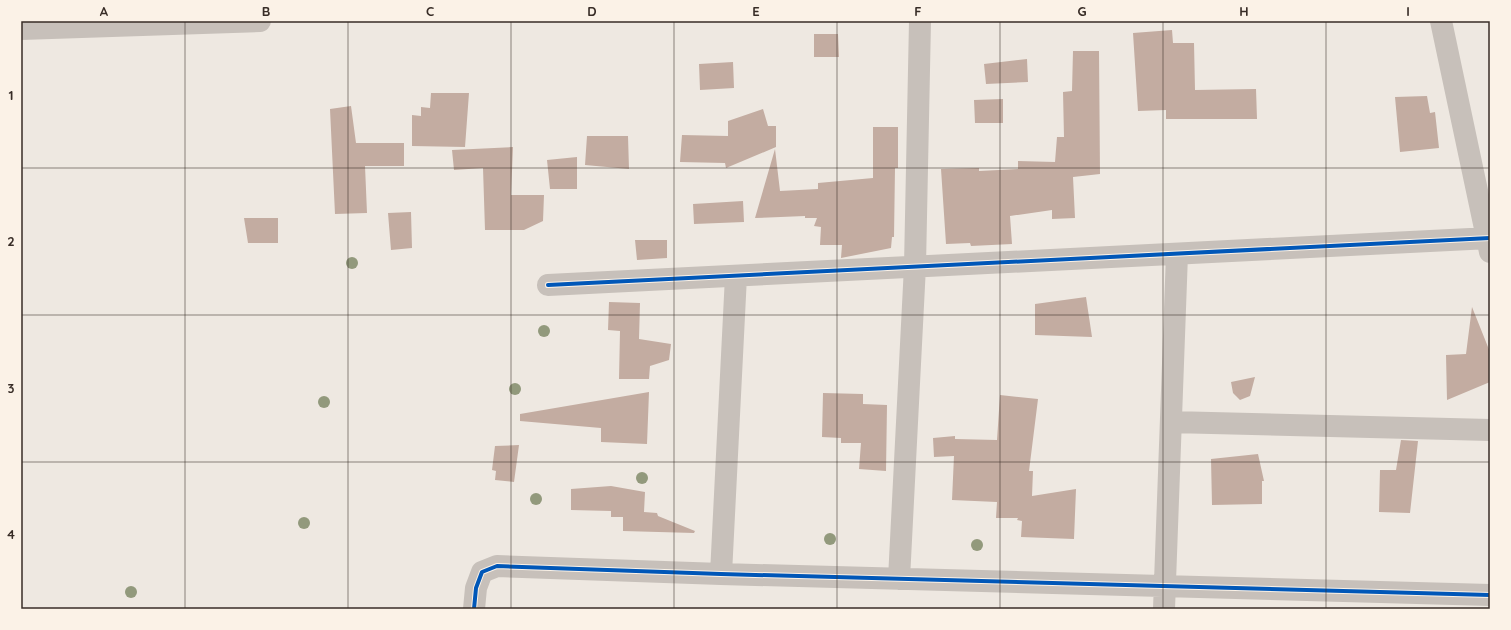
<svg xmlns="http://www.w3.org/2000/svg" width="1511" height="630" font-family="Quicksand,sans-serif">
	<style>
		.building { fill: #c3aca1 }
		.lines { fill: none; stroke-linecap: round; stroke-linejoin: round }
		.street { stroke: #c7c0ba; stroke-width: 22 }
		.cycleway-casing { stroke: #fbf2e7; stroke-width: 6 }
		.cycleway { stroke: #0057b8; stroke-width: 4 }
		.tree { fill: #92997c }
		.grid { fill: none; stroke: #382d27; stroke-width: 1; stroke-opacity: 0.55 }
		.neatline { fill: none; stroke: #382d27; stroke-width: 1.5 }
		.grid-label { font-size: 13px; text-anchor: middle; font-weight: bold; fill: #382d27 }
	</style>
	<rect width="100%" height="100%" fill="#eee8e1"/>
	<!-- building -->
	<path class="building" d="M 1172,30 L 1173,43 L 1194,43 L 1195,90 L 1256,89 L 1257,119 L 1166,119 L 1166,110 L 1138,111 L 1133,33 Z
		M 814,34 L 838,34 L 839,57 L 814,57 Z
		M 1073,51 L 1099,51 L 1100,174 L 1073,177 L 1075,218 L 1052,219 L 1052,210 L 1010,216 L 1012,244 L 971,246 L 970,243 L 946,244 L 941,169 L 979,168 L 979,171 L 1018,169 L 1018,161 L 1055,162 L 1057,137 L 1064,137 L 1063,92 L 1072,91 Z
		M 1027,59 L 1028,82 L 986,84 L 984,64 Z
		M 733,62 L 734,88 L 700,90 L 699,64 Z
		M 431,93 L 469,93 L 465,147 L 412,146 L 412,115 L 421,116 L 421,107 L 430,108 Z
		M 1427,96 L 1430,113 L 1435,112 L 1439,148 L 1400,152 L 1395,97 Z
		M 1003,99 L 1003,123 L 975,123 L 974,100 Z
		M 351,106 L 356,143 L 404,143 L 404,166 L 365,166 L 367,213 L 335,214 L 330,109 Z
		M 763,109 L 768,126 L 776,126 L 776,147 L 726,168 L 725,163 L 680,162 L 682,135 L 728,136 L 728,121 Z
		M 873,127 L 898,127 L 898,168 L 895,168 L 894,237 L 892,237 L 891,248 L 841,258 L 842,245 L 820,245 L 821,227 L 814,226 L 817,218 L 805,218 L 805,216 L 755,218 L 775,149 L 780,191 L 818,189 L 818,183 L 873,178 Z
		M 587,136 L 628,136 L 629,169 L 585,165 Z
		M 513,147 L 511,195 L 544,195 L 543,221 L 524,230 L 485,230 L 483,168 L 454,170 L 452,150 Z
		M 577,157 L 577,189 L 550,189 L 547,160 Z
		M 743,201 L 744,222 L 694,224 L 693,204 Z
		M 411,212 L 412,248 L 391,250 L 388,213 Z
		M 244,218 L 278,218 L 278,243 L 248,243 Z
		M 635,240 L 667,240 L 667,258 L 637,260 Z
		M 1086,297 L 1092,337 L 1035,335 L 1035,304 Z
		M 609,302 L 640,303 L 639,339 L 671,344 L 669,360 L 650,366 L 649,379 L 619,379 L 620,331 L 608,330 Z
		M 1472,307 L 1490,352 L 1490,382 L 1447,400 L 1446,355 L 1466,354 Z
		M 1255,377 L 1250,396 L 1240,400 L 1233,393 L 1231,382 Z
		M 649,392 L 647,444 L 601,442 L 601,428 L 520,421 L 520,414 Z
		M 823,393 L 863,394 L 863,404 L 887,405 L 886,471 L 859,469 L 861,443 L 841,443 L 841,438 L 822,437 Z
		M 1000,395 L 1038,399 L 1029,471 L 1033,471 L 1032,496 L 1076,489 L 1074,539 L 1021,537 L 1022,521 L 1017,520 L 1018,518 L 996,518 L 997,502 L 952,500 L 954,456 L 934,457 L 933,438 L 955,436 L 955,439 L 997,440 Z
		M 1401,440 L 1418,441 L 1410,513 L 1379,512 L 1380,470 L 1396,470 Z
		M 519,445 L 514,482 L 495,480 L 496,471 L 492,470 L 495,446 Z
		M 1258,454 L 1264,481 L 1262,481 L 1262,504 L 1212,505 L 1211,459 Z
		M 611,486 L 645,492 L 644,512 L 657,513 L 658,516 L 695,531 L 694,533 L 623,531 L 623,517 L 611,517 L 611,511 L 571,510 L 571,489 Z"/>
	<g class="lines">
		<!-- street -->
		<path class="street" d="M 1441,21 L 1490,252
			M 21,29 L 260,21
			M 548,285 L 1490,238
			M 1171,422 L 1490,430
			M 721,574 L 736,276
			M 899,579 L 915,266 L 920,21
			M 474,609 L 476,588 L 482,572 L 497,566 L 721,574 L 1490,595
			M 1164,609 L 1177,254"/>
		<defs>
			<path id="cycleway" d="M 548,285 L 1490,238
				M 474,609 L 476,588 L 482,572 L 497,566 L 721,574 L 1490,595"/>
		</defs>
		<!-- cycleway casing -->
		<use href="#cycleway" class="cycleway-casing"/>
		<!-- cycleway -->
		<use href="#cycleway" class="cycleway"/>
	</g>
	<!-- trees -->
	<g class="tree">
		<circle cx="352" cy="263" r="6"/>
		<circle cx="544" cy="331" r="6"/>
		<circle cx="515" cy="389" r="6"/>
		<circle cx="324" cy="402" r="6"/>
		<circle cx="642" cy="478" r="6"/>
		<circle cx="536" cy="499" r="6"/>
		<circle cx="304" cy="523" r="6"/>
		<circle cx="830" cy="539" r="6"/>
		<circle cx="977" cy="545" r="6"/>
		<circle cx="131" cy="592" r="6"/>
	</g>
	<!-- grid -->
	<path class="grid" d="M 185,21 L 185,609M 348,21 L 348,609M 511,21 L 511,609M 674,21 L 674,609M 837,21 L 837,609M 1000,21 L 1000,609M 1163,21 L 1163,609M 1326,21 L 1326,609M 21,168 L 1490,168M 21,315 L 1490,315M 21,462 L 1490,462"/>
	<!-- border -->
	<rect width="1511" height="630" fill="none" stroke="#fbf2e7" stroke-width="44"/>
	<rect x="22" y="22" width="1467" height="586" class="neatline"/>
	<g class="grid-label">
		<text x="104" y="16">A</text>
		<text x="266" y="16">B</text>
		<text x="430" y="16">C</text>
		<text x="592" y="16">D</text>
		<text x="756" y="16">E</text>
		<text x="918" y="16">F</text>
		<text x="1082" y="16">G</text>
		<text x="1244" y="16">H</text>
		<text x="1408" y="16">I</text>
		<text x="11" y="100">1</text>
		<text x="11" y="246">2</text>
		<text x="11" y="393">3</text>
		<text x="11" y="539">4</text>
	</g>
</svg>
